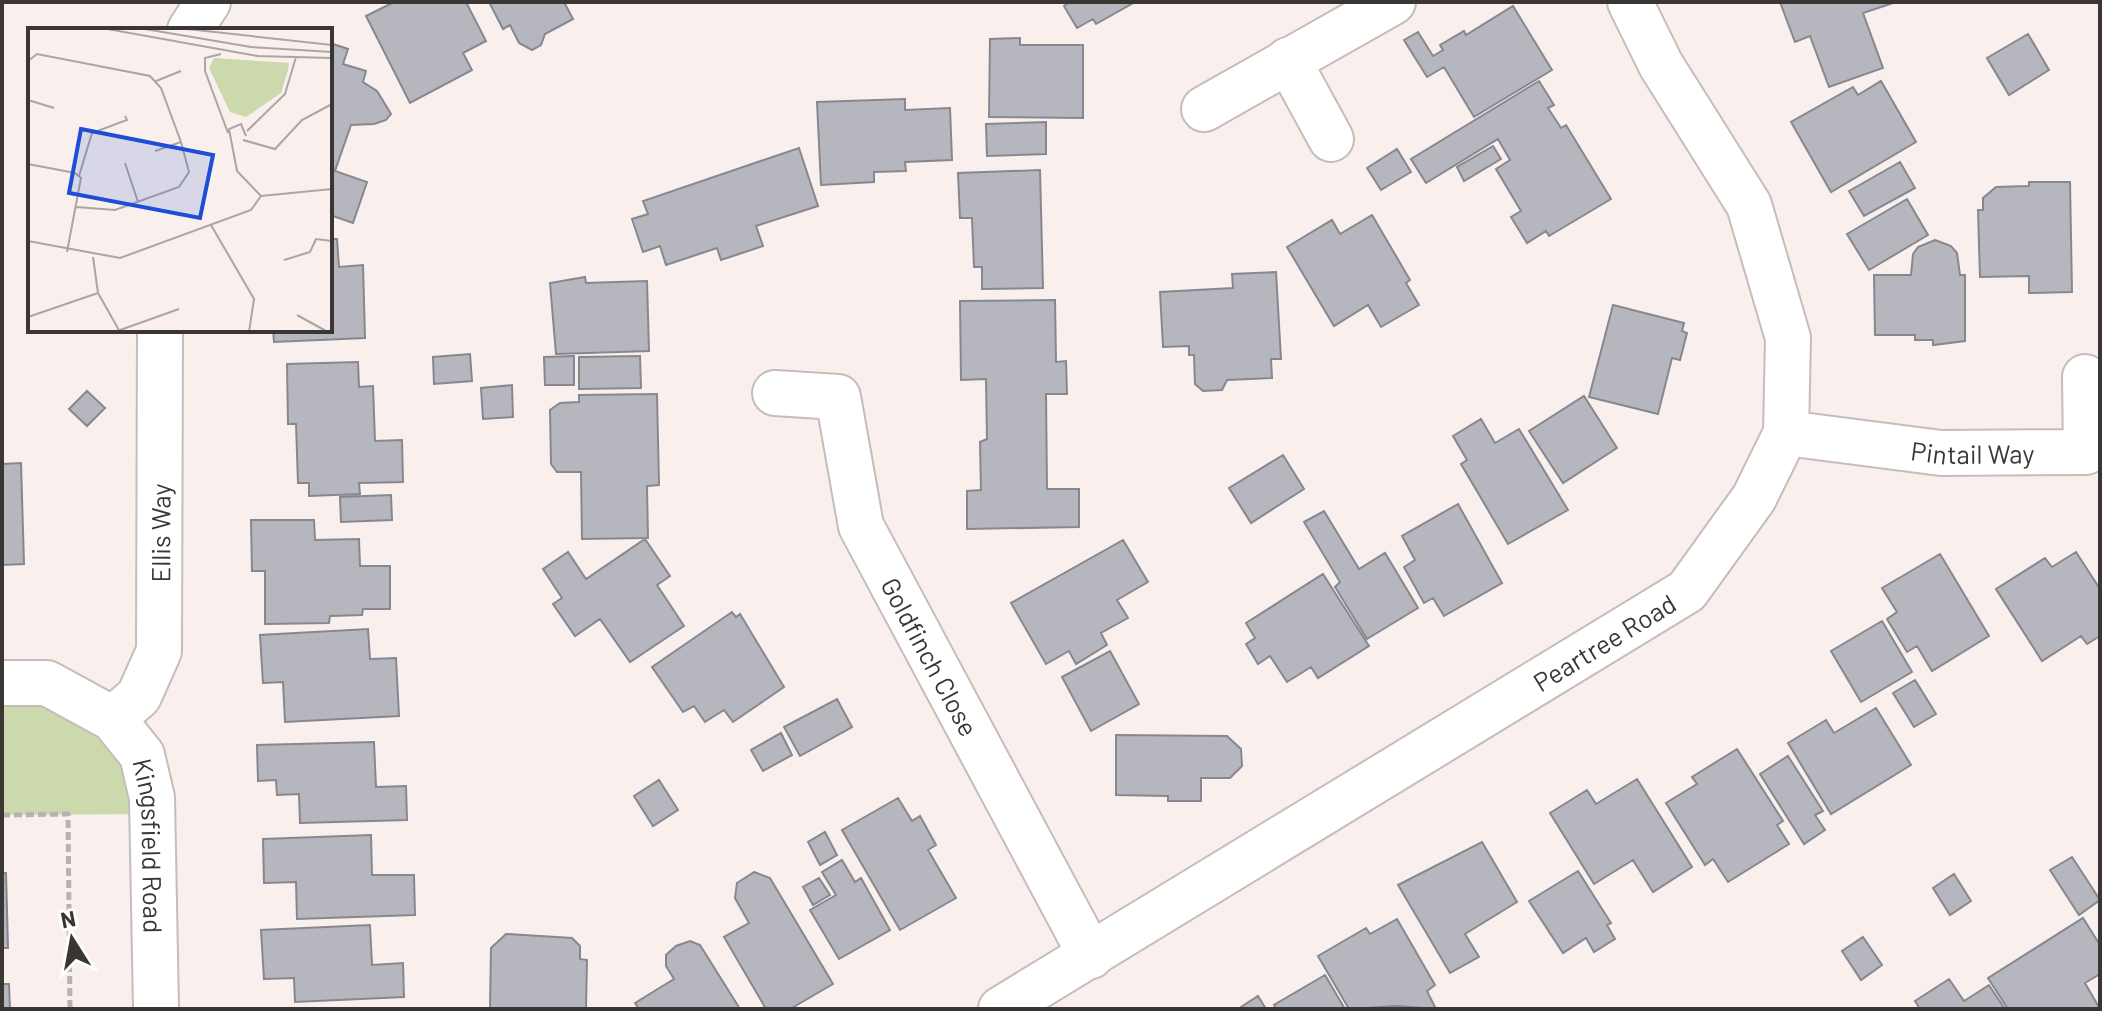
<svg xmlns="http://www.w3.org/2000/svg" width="2102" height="1011" font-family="Barlow,sans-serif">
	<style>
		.green { fill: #cbd9ad }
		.building { fill: #b6b7be; stroke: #87878f; stroke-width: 2 }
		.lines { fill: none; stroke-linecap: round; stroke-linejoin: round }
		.minor-casing { stroke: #c6bdba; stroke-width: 48 }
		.path { stroke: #b9b2af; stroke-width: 5; stroke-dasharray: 8 4; stroke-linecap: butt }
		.minor { stroke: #fff; stroke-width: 44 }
		.labels { text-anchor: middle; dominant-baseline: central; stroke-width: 6; stroke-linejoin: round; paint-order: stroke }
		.street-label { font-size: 26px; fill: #393634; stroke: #fff }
		.inset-road { fill: none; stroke: #aca5a2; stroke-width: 2 }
		.view { fill: #1d4ed8; fill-opacity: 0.15; stroke: #1d4ed8; stroke-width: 4 }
		.inset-edge { fill: none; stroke: #393634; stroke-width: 4 }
	</style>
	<rect width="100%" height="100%" fill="#f9efec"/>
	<!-- green -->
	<path class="green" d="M 2,683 L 109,717 L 152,814 L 2,815 Z"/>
	<!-- building -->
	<path class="building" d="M 394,2 L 466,2 L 486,41 L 463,53 L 472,70 L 410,103 L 366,16 Z
		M 489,2 L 564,2 L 573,19 L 545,34 L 541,45 L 532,50 L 519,43 L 510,25 L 503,29 Z
		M 1070,2 L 1135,2 L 1096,24 L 1093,19 L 1077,28 L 1064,6 Z
		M 1780,2 L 1896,2 L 1863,13 L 1883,68 L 1829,87 L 1810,36 L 1795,42 Z
		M 1513,6 L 1552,70 L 1474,117 L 1444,67 L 1427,77 L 1404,40 L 1418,32 L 1433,56 L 1443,50 L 1440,45 L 1464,31 L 1466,35 Z
		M 2028,34 L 2049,70 L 2009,95 L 1987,58 Z
		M 1020,38 L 1020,45 L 1083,45 L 1083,118 L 989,117 L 990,39 Z
		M 330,43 L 348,49 L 343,64 L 366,71 L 363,82 L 377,91 L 391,114 L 386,120 L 374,124 L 351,125 L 335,171 L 367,182 L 353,223 L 330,215 Z
		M 1539,81 L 1554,105 L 1548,108 L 1561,128 L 1566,125 L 1611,199 L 1549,236 L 1546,231 L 1527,243 L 1511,217 L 1521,211 L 1496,169 L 1510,160 L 1498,139 L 1426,183 L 1411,159 Z
		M 1881,81 L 1916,142 L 1831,192 L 1791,122 L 1853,87 L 1858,95 Z
		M 905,99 L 905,110 L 950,108 L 952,160 L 905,162 L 906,171 L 874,172 L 874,182 L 821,185 L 817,102 Z
		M 1046,122 L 1046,154 L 987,156 L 986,124 Z
		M 1493,146 L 1501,159 L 1464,181 L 1457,167 Z
		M 799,148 L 818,206 L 756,226 L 763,246 L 721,260 L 717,248 L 666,265 L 660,246 L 643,252 L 632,219 L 648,214 L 643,201 Z
		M 1397,149 L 1411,172 L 1381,190 L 1367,168 Z
		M 1900,162 L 1915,188 L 1864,216 L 1849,191 Z
		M 1040,170 L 1043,288 L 982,289 L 982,267 L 974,267 L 972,218 L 960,218 L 958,173 Z
		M 2029,182 L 2070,182 L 2072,292 L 2029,293 L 2029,276 L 1980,277 L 1978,210 L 1983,210 L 1983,198 L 1996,187 L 2029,186 Z
		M 1907,199 L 1928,235 L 1869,270 L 1847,234 Z
		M 1372,215 L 1410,280 L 1406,283 L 1419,305 L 1381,327 L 1368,305 L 1334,326 L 1287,247 L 1332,220 L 1340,234 Z
		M 330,239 L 337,239 L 339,267 L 363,265 L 365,338 L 274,342 L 273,330 L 330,330 Z
		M 1935,240 L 1951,246 L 1957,253 L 1960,275 L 1965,275 L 1965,341 L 1933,345 L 1933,340 L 1915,340 L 1915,335 L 1875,335 L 1874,275 L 1911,275 L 1913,254 L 1918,247 Z
		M 1276,272 L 1281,359 L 1271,359 L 1272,378 L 1227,380 L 1222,390 L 1203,391 L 1195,384 L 1194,355 L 1189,355 L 1189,346 L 1163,347 L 1160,292 L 1233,288 L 1232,274 Z
		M 585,277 L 586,283 L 647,281 L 649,351 L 556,354 L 550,283 Z
		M 1055,300 L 1056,362 L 1066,361 L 1067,394 L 1046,394 L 1047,489 L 1079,489 L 1079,527 L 967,529 L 967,491 L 981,490 L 980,442 L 987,439 L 986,379 L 961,380 L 960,301 Z
		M 1613,305 L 1684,323 L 1682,331 L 1687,333 L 1680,360 L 1672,358 L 1658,414 L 1589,397 Z
		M 470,354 L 472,381 L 434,384 L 433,357 Z
		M 574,356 L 574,385 L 545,385 L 544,357 Z
		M 640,356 L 641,388 L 579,389 L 579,357 Z
		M 358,362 L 359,387 L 373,386 L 375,441 L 402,440 L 403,482 L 359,483 L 360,494 L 309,496 L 309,483 L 298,483 L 296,424 L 288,424 L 287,364 Z
		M 512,385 L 513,417 L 483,419 L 481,388 Z
		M 87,391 L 105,408 L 87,426 L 69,409 Z
		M 657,394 L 659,485 L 647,486 L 648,538 L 582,539 L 581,472 L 557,472 L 551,464 L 550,410 L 560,403 L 579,402 L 579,395 Z
		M 1584,396 L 1617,448 L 1563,483 L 1529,431 Z
		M 1481,419 L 1495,443 L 1519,429 L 1568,510 L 1508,544 L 1461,464 L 1467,460 L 1453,436 Z
		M 1283,455 L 1304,489 L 1251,523 L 1229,488 Z
		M 21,463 L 24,564 L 2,565 L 2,464 Z
		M 391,495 L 392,520 L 341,522 L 340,497 Z
		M 1458,504 L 1502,583 L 1444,616 L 1433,598 L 1424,603 L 1404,567 L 1415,560 L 1402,536 Z
		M 1324,511 L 1359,569 L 1385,553 L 1418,608 L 1367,639 L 1335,587 L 1340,582 L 1304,522 Z
		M 251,520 L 314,520 L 315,540 L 359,539 L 360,566 L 390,566 L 390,609 L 363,609 L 362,615 L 330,616 L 329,623 L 265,624 L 265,571 L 252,571 Z
		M 645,539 L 670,576 L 657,585 L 684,626 L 630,662 L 600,619 L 575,636 L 553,604 L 562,598 L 543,569 L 568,552 L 586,579 Z
		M 1123,540 L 1148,582 L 1117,600 L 1128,618 L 1101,633 L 1107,645 L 1076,664 L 1069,651 L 1046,664 L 1011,603 Z
		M 2076,552 L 2100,589 L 2100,636 L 2087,644 L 2081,636 L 2042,661 L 1996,589 L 2045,558 L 2052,567 Z
		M 1940,554 L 1989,636 L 1932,671 L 1917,646 L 1907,652 L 1887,619 L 1897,612 L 1882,588 Z
		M 1323,574 L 1369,646 L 1318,678 L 1311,667 L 1287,682 L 1270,656 L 1258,664 L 1246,644 L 1255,638 L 1246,623 Z
		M 732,612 L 736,617 L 740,614 L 784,687 L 733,722 L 724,710 L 705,722 L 694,706 L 683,712 L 652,667 Z
		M 1882,621 L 1912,672 L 1861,702 L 1831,651 Z
		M 368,629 L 370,659 L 396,658 L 399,716 L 285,722 L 283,682 L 263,683 L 260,635 Z
		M 1110,651 L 1139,704 L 1091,731 L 1062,677 Z
		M 1915,680 L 1936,714 L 1914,727 L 1893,693 Z
		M 837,699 L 852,727 L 800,756 L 784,727 Z
		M 1876,708 L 1911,765 L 1831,814 L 1788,743 L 1826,720 L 1834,733 Z
		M 781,733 L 792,755 L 763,771 L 751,750 Z
		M 1116,735 L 1227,736 L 1241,749 L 1242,766 L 1230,778 L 1201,778 L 1201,801 L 1168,801 L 1168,796 L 1116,795 Z
		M 374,742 L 376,787 L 406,786 L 407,820 L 300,823 L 299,794 L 277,795 L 276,780 L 258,781 L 257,745 Z
		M 1737,749 L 1783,821 L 1777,825 L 1789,844 L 1728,882 L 1713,859 L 1705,865 L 1666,803 L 1697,784 L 1692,777 Z
		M 1788,756 L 1823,811 L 1815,815 L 1825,830 L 1804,844 L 1760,774 Z
		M 1637,779 L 1692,867 L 1653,892 L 1633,860 L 1594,884 L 1550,813 L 1587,790 L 1596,804 Z
		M 659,780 L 678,810 L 653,826 L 634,796 Z
		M 898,798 L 912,821 L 920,816 L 936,845 L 928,850 L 956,898 L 900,930 L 842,830 Z
		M 825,832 L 837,855 L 820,865 L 808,842 Z
		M 371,835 L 372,875 L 414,875 L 415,915 L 297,919 L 296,882 L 264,883 L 263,839 Z
		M 1482,842 L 1517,902 L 1465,934 L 1479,957 L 1450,973 L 1398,885 Z
		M 2072,857 L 2100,900 L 2079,915 L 2050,870 Z
		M 842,860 L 855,882 L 861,878 L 890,930 L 839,959 L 810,910 L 836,895 L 822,872 Z
		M 1578,871 L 1611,923 L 1607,925 L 1615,939 L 1594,952 L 1586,938 L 1563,953 L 1529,901 Z
		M 754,872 L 770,878 L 833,984 L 790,1009 L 766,1009 L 724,937 L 749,923 L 735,898 L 737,883 Z
		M 2,873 L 6,873 L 8,948 L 2,948 Z
		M 1954,874 L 1971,901 L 1950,915 L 1933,888 Z
		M 819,878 L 830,895 L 813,905 L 803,887 Z
		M 2083,918 L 2100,945 L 2100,974 L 2085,983 L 2100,1009 L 2008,1009 L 1988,978 Z
		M 1397,919 L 1435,985 L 1427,991 L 1436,1009 L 1397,1006 L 1349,1009 L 1318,956 L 1366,928 L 1370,934 Z
		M 370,925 L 372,965 L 403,963 L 404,997 L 295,1002 L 294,978 L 264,979 L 261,930 Z
		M 506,934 L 572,938 L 580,946 L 580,959 L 587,960 L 586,1009 L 490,1009 L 491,948 Z
		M 1863,937 L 1882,965 L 1861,980 L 1842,951 Z
		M 690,941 L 700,945 L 740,1009 L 639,1009 L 635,1003 L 674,979 L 666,966 L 666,955 L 676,946 Z
		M 1325,975 L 1345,1009 L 1276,1009 L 1274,1005 Z
		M 1949,979 L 1964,1001 L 1989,985 L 2005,1009 L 1920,1009 L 1915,1001 Z
		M 2,984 L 9,984 L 10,1009 L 2,1009 Z
		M 1258,996 L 1266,1009 L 1238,1009 Z"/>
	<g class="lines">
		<defs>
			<g id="minor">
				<path d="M 190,30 L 208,2"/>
				<path d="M 1288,60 L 1331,139"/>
				<path d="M 1204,109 L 1393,2"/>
				<path id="s1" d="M 775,393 L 838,397 L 861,526 L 1091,956"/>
				<path id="s2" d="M 1786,433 L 1941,453 L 2086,452 L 2085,377"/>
				<path id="s3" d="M 2,683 L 47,683 L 113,719 L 142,755 L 152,798 L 156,1009"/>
				<path id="s4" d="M 113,719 L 139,696 L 159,651 L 160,330"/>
				<path id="s5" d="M 1001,1009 L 1687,591 L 1754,498 L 1786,433 L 1788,338 L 1749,205 L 1661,65 L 1630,2"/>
			</g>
		</defs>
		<!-- minor casing -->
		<use href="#minor" class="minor-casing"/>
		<!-- path -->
		<path class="path" d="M 2,815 L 68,814 L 70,1009"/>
		<!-- minor -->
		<use href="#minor" class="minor"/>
	</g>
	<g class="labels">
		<!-- street labels -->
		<g class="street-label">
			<text stroke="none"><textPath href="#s2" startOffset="188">Pintail Way</textPath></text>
			<text stroke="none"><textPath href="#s4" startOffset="202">Ellis Way</textPath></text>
			<text stroke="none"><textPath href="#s5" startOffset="706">Peartree Road</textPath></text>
			<text stroke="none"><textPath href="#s1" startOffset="342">Goldfinch Close</textPath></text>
			<text stroke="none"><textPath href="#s3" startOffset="258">Kingsfield Road</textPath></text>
		</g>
	</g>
	<!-- overview -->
	<g transform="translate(28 28)">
		<rect width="304" height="304" fill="#f9efec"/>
		<path d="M 186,30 L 261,35 L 260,42 L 253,65 L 218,89 L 202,84 L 181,40 Z" fill="#cbd9ad"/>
		<path class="inset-road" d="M 74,0 L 230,28M 111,0 L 223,19 L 304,24M 150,0 L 304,17M 228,28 L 304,30M 0,33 L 9,26 L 122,48 L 133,60 L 153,114 L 161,144 L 151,159 L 87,182 L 48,179M 177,43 L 200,105M 177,43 L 177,30 L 193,26M 128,53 L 153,43M 0,72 L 26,80M 219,103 L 257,66 L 268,29M 218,108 L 213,96 L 201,101 L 209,143 L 233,168 L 304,161M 215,112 L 247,121 L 274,92 L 304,76M 127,123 L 153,114M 97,135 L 110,174M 0,136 L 47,145 L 53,150 L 39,224M 51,148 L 64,105 L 99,92 L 97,88M 183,197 L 226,271 L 221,304M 0,213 L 92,230 L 223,182 L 233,168M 65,229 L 70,265 L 92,304M 256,232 L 282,224 L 288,211 L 304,213M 269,287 L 300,304M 0,289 L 70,265M 92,302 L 151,281"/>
		<path class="view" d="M 53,101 L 185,127 L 172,190 L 41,165 Z"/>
		<rect width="304" height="304" class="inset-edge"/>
	</g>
	<!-- border -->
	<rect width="2102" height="1011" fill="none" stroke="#393634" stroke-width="8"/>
	<!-- north arrow -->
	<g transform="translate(72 939) rotate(349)" stroke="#ffffff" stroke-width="6" paint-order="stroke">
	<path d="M0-6L14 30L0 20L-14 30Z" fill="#393634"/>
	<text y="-12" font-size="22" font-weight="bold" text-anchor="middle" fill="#393634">N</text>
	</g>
</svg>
